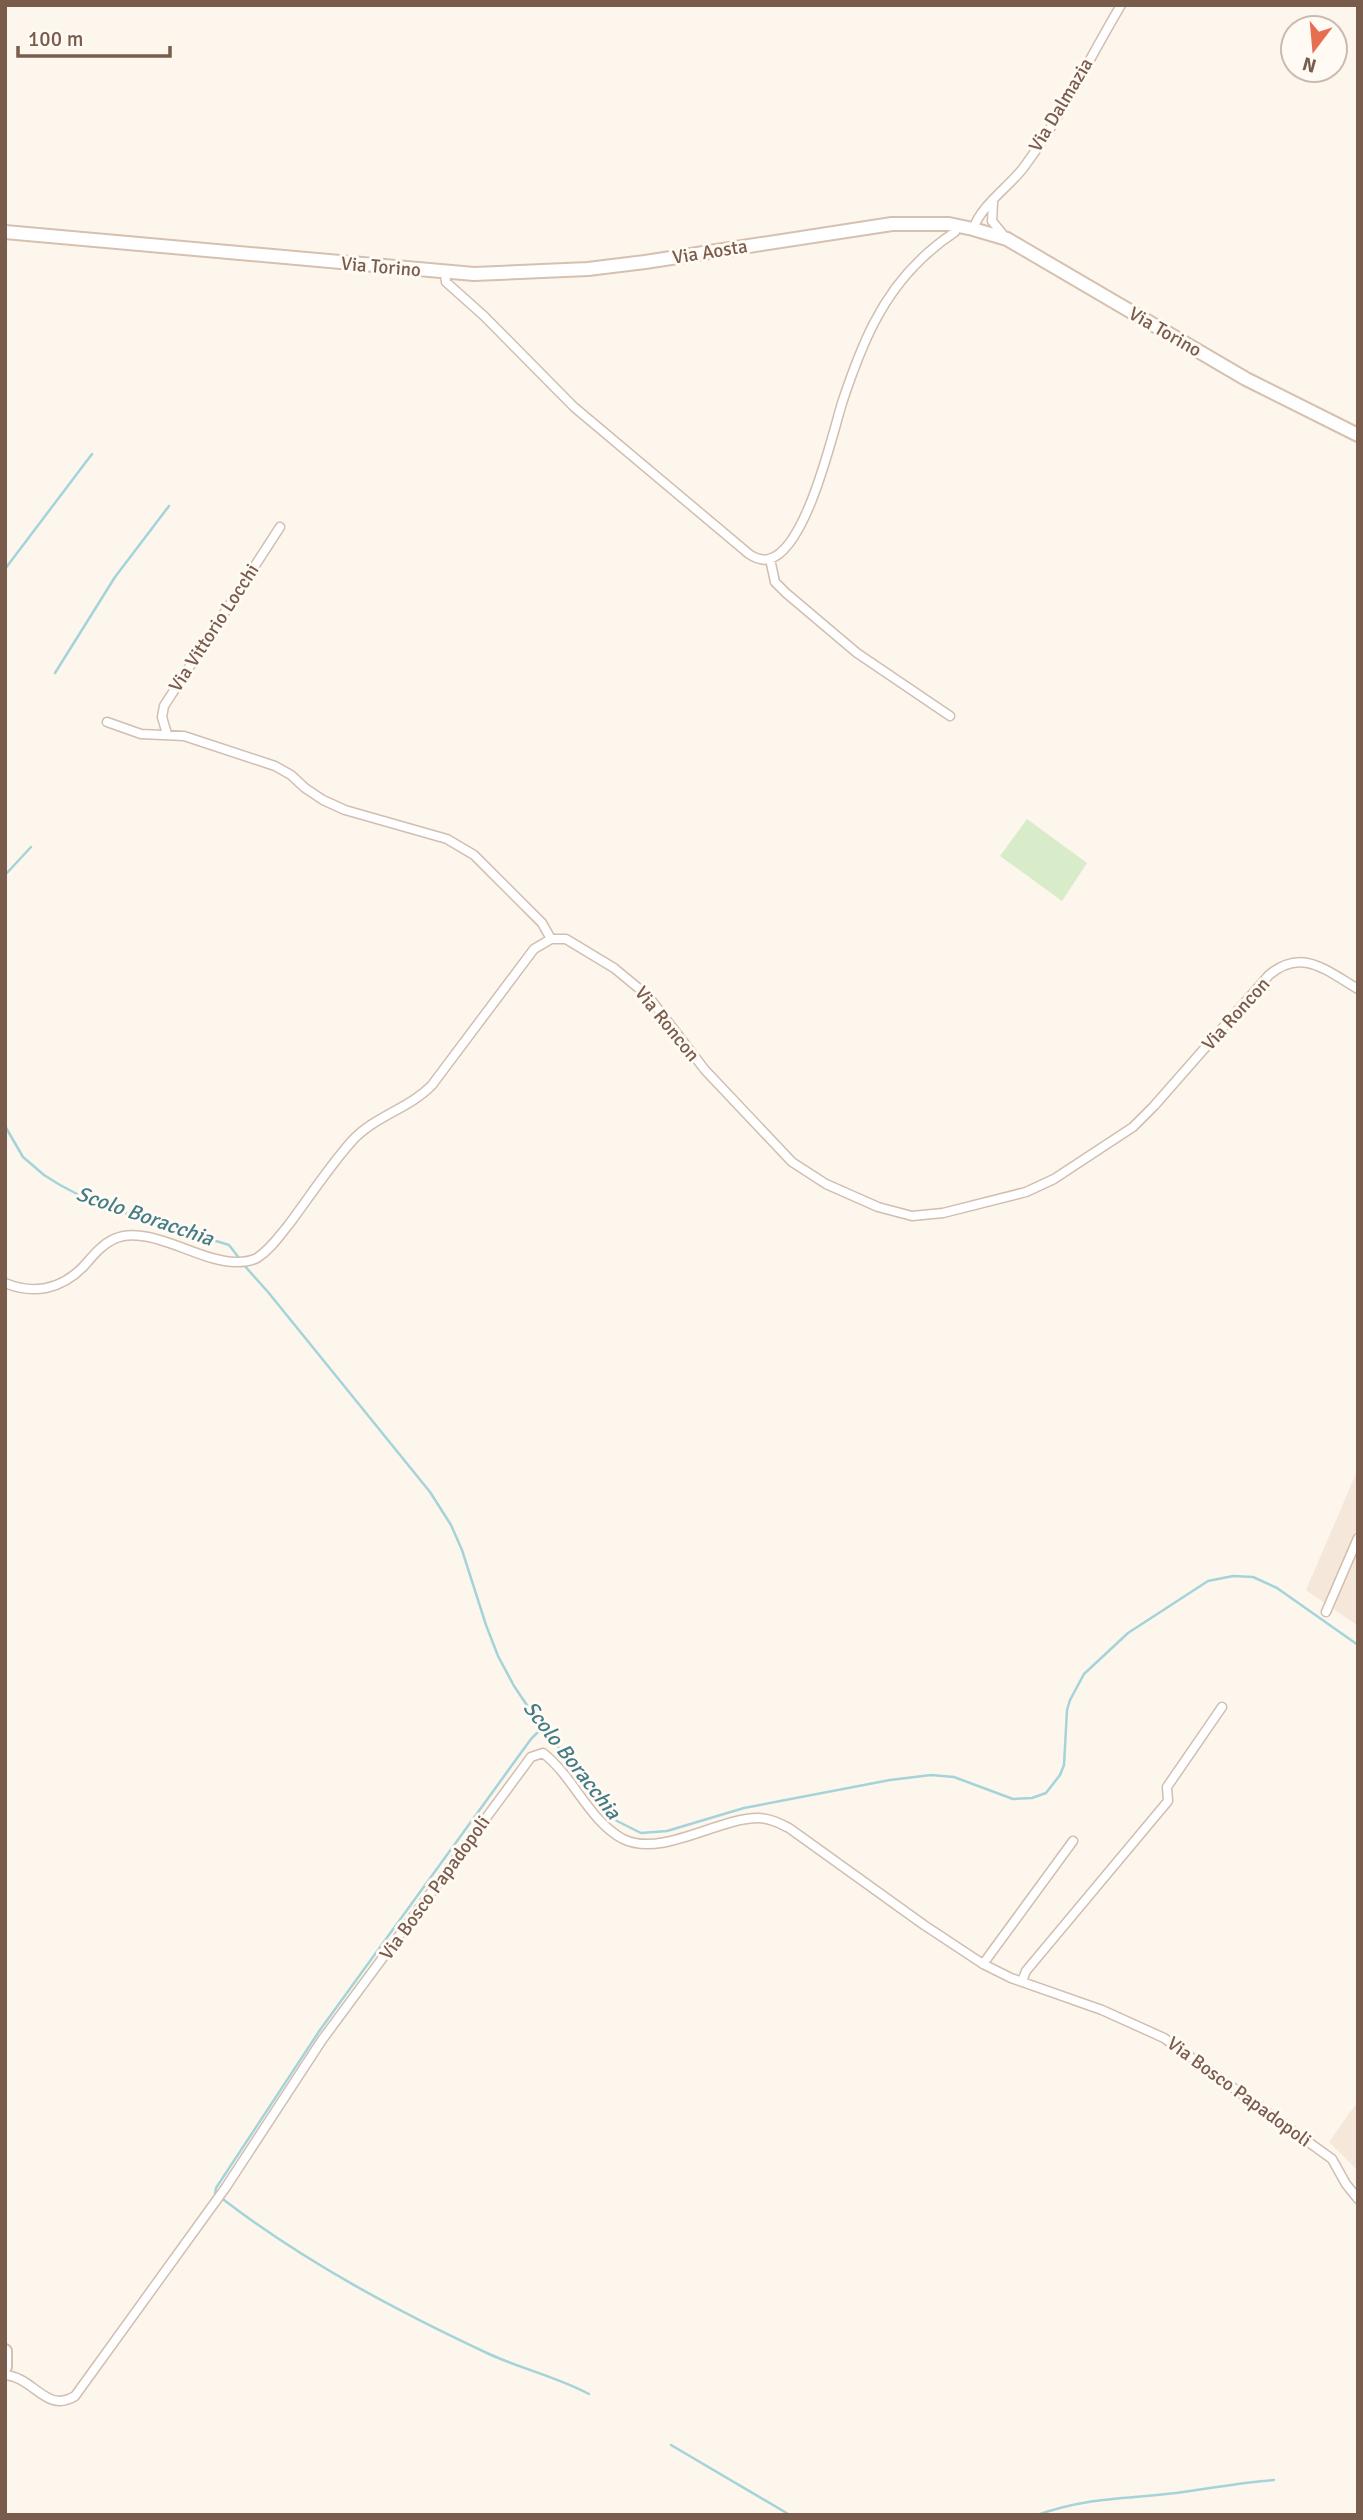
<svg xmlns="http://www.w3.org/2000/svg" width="1363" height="2520" font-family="Signika,sans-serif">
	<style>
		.residential { fill: #f5e8da }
		.pitch { fill: #d8ecc9 }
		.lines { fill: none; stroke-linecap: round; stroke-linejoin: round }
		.stream { stroke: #a5d3da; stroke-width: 2.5 }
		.street-casing { stroke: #d1beb0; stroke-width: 11 }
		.secondary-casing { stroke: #d6c0b0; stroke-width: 16 }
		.street { stroke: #fff; stroke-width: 8 }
		.secondary { stroke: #fff; stroke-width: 12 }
		.labels { text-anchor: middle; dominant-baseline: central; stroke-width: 6; stroke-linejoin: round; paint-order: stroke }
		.street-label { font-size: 19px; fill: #7a5c4d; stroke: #fffaf3 }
		.water-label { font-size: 21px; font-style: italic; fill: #437c86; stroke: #fffaf3 }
	</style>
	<rect width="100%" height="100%" fill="#fdf6ec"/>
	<!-- residential -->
	<path class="residential" d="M 1358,1469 L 1358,1626 L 1306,1590 Z
		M 1358,2101 L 1358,2171 L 1329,2142 Z"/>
	<!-- pitch -->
	<path class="pitch" d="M 1027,819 L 1087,863 L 1062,901 L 1000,856 Z"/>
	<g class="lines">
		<!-- stream -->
		<path class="stream" d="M 5,569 L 92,454
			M 55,673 L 115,577 L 169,506
			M 5,875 L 31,847
			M 5,1126 L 23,1157 L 44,1175 L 60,1185 L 96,1204 L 229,1245 L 239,1258
			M 243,1264 L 268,1292 L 430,1492 L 451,1525 L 462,1550 L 486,1625 L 498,1656 L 514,1686 L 539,1723 L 617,1821 L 641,1833 L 667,1831 L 744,1808 L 890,1780 L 931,1775 L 954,1777 L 1013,1799 L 1032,1798 L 1046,1793 L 1060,1775 L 1064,1765 L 1067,1710 L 1070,1700 L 1084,1674 L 1128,1633 L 1208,1581 L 1233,1576 L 1253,1577 L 1277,1588 L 1358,1645
			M 215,2194 L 216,2188 L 320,2030 L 531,1739 L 542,1728
			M 224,2200 C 305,2262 397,2311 489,2354 C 522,2369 557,2377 589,2394
			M 671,2445 L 790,2515
			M 1037,2515 C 1087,2497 1125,2499 1176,2493 C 1209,2489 1241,2482 1274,2480"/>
		<defs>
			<path id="street" d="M 993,203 L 992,221 L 1005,237
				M 973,229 C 982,204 1009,187 1024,167 C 1061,117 1089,59 1121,5
				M 445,272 L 446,282 L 484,316 L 574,407 L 749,554 C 755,558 762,561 769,559 C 806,550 832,436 842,403 C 851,376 861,348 874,323 C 893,286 920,255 955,232 L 957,225
				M 770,559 L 775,582 L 786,593 L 857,653 L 950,716
				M 107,722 L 141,734 L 184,736 L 275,766 L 291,775 L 305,788 L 323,800 L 345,810 L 447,839 L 474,855 L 542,923 L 551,939
				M 167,734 L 162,717 L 164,706 L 280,527
				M 5,1283 C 34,1295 61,1289 83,1267 C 92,1257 101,1245 114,1239 C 149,1223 200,1263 237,1262 C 244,1262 251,1261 257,1258 C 271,1249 280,1235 290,1223 C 310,1196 329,1167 351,1142 C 374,1116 409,1109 432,1085 L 534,949 L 551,939 L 566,939 L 614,968 L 648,996 L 705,1070 L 792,1162 L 826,1184 L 878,1207 L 912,1216 L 943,1213 L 1026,1192 L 1054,1179 L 1133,1127 L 1154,1106 L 1269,975 C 1302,947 1327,971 1358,989
				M 1326,1612 L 1358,1538
				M 983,1964 L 1073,1841
				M 1022,1981 L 1026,1971 L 1168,1801 L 1167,1787 L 1222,1707
				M 5,2375 C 34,2377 46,2414 75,2396 L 226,2187 L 322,2040 L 531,1757 L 543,1753 C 574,1777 589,1821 623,1839 C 662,1858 718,1818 758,1818 C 769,1818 779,1823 789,1828 L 924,1925 L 983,1964 L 1011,1978 L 1102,2010 L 1164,2038 L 1332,2159 L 1346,2184 L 1358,2199"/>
			<path id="secondary" d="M 5,232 L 474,274 L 588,269 L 645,262 L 892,224 L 949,224 L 973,229 L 1007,239 L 1246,379 L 1358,435
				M 5,2351 L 5,2367"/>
		</defs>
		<!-- street casing -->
		<use href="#street" class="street-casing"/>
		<!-- secondary casing -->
		<use href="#secondary" class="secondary-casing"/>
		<!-- street -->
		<use href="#street" class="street"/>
		<!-- secondary -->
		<use href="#secondary" class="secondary"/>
	</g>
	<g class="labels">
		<!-- street labels -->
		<g class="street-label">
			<text transform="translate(1061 105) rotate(-59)">Via Dalmazia</text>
			<text transform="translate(710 252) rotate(-9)">Via Aosta</text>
			<text transform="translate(381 267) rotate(5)">Via Torino</text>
			<text transform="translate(1165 332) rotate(30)">Via Torino</text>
			<text transform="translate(214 628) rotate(-57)">Via Vittorio Locchi</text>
			<text transform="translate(1236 1014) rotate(-48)">Via Roncon</text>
			<text transform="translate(667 1024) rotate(51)">Via Roncon</text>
			<text transform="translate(435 1888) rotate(-54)">Via Bosco Papadopoli</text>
			<text transform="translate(1239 2092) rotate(36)">Via Bosco Papadopoli</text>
		</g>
		<!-- water labels -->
		<g class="water-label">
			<text transform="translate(145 1216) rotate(19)">Scolo Boracchia</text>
			<text transform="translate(572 1760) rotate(52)">Scolo Boracchia</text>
		</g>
	</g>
	<!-- border -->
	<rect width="1363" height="2520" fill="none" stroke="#7a5c4d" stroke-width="14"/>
	<!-- north arrow -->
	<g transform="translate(1314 49) rotate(196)"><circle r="33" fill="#fffaf3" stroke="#cabbb1" stroke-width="2"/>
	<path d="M0-5L12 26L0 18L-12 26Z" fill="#e76f51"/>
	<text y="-10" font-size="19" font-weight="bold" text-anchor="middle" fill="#7a5c4d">N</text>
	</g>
	<!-- scale -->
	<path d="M18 46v10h152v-10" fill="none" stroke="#7a5c4d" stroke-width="3.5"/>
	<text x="28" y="46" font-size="21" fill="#7a5c4d" stroke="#fffaf3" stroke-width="5" paint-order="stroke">100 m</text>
</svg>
